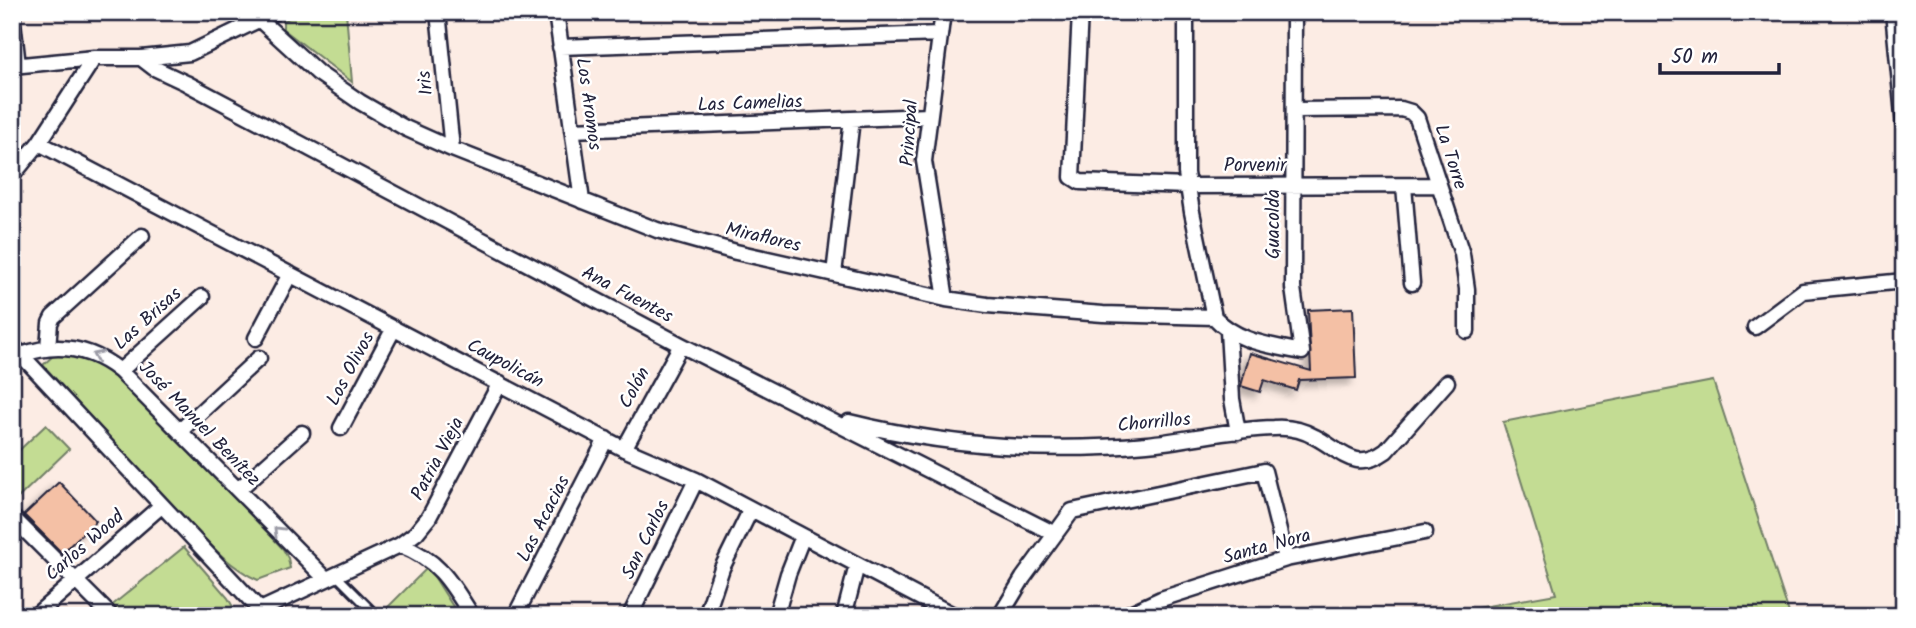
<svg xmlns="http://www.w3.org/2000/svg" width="1916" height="628" font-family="Kalam,sans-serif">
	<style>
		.green { fill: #c3dc93; stroke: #727f67; stroke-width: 2 }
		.building { fill: #f4c0a5; stroke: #22223b; stroke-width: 2; filter: url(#shadow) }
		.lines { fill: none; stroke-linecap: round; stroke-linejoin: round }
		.lane-casing { stroke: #22223b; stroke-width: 12 }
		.street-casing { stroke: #22223b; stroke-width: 19 }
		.lane { stroke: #fff; stroke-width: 7 }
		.street { stroke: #fff; stroke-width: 14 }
		.oneway { stroke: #9c9ca7 }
		.labels { text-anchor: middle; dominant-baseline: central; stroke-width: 5; stroke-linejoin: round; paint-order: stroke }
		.street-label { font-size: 19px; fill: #22223b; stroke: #fff }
	</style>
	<defs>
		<filter id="shadow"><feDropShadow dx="-5.5" dy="5.5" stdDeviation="3.5" flood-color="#0004"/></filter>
	</defs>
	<rect width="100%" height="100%" fill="#fcece4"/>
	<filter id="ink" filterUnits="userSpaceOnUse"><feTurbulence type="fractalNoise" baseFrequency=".0143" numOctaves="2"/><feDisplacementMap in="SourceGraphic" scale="14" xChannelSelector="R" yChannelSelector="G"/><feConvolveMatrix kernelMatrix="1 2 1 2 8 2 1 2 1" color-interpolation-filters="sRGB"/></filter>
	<g filter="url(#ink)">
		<!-- green -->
		<path class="green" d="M 300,12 L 346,12 L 352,82 L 283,29 L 283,21 Z
			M 54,355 L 72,355 L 88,359 L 108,371 L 165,422 L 283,549 L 288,558 L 290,568 L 258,580 C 227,566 205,539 181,514 C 134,466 89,415 43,365 Z
			M 1713,381 L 1790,616 L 1459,616 L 1459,611 L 1556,594 L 1503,422 Z
			M 46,425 L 69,449 L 17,499 L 12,494 L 12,457 Z
			M 184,547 L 228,598 L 238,616 L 118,616 L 110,607 Z
			M 428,567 L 459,616 L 379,616 Z"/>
		<!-- building -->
		<path class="building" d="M 1353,308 L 1356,378 L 1299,380 L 1296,390 L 1264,380 L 1260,392 L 1241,386 L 1250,353 L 1311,371 L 1308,310 Z
			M 59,482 L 96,521 L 62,553 L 24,515 Z"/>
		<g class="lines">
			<defs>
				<path id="lane" d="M 336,575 L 377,616"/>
				<path id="street" d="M 438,12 L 452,149
					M 556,12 L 582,201
					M 943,12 L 924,161 L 946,299
					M 1080,12 L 1072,177 L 1080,182 L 1187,186 L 1439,185
					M 1186,12 L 1186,173 L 1192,212 L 1214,317
					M 1893,12 L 1904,125
					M 12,13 L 18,65
					M 260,20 L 318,73 L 360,102 L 405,128 L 452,149 L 657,230 L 736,252 L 946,299 L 987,305 L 1103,314 L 1214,317 C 1238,343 1270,345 1302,352 L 1293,288 L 1294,12
					M 560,47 L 940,34
					M 141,58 L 154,68 L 186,83 L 681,345 L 1055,534
					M 12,66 L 94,58 L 141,58 L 190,53 L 275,12
					M 1294,110 L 1401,109 L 1411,112 L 1417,118 L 1462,254 L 1467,289 L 1467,331
					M 572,130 L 929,116
					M 39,143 L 624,449 L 696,480 L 955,616
					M 12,176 L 39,143 L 94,58
					M 1404,186 L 1412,283
					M 834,274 L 852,119
					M 1755,327 L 1803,291 L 1904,281
					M 1228,331 L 1232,399 L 1238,432
					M 256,338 L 290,274
					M 12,345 L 260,610 L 261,616
					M 48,348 L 50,323 L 53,317 L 142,236
					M 21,355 C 57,342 90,347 120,371 L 326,579
					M 120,371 L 202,297
					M 849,422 C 946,446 1047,453 1147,444 C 1189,440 1231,429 1274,428 C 1288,427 1303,430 1315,437 C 1342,451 1355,473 1386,451 L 1447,382
					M 341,428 L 394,328
					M 180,431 L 259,358
					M 624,449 L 681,345
					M 238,490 L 302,433
					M 12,517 L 111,616
					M 400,545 C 439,560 451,582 472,616
					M 260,610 L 400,545 L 416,533 L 429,517 L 500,383
					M 35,616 L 161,506
					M 515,616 L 606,439
					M 630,616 L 696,480
					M 706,616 L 722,568 L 751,509
					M 776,616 L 788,574 L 803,536
					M 844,616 L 857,565
					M 1000,616 L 1023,578 L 1072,511 L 1264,471 L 1286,559
					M 1124,616 L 1161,599 L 1286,559 L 1425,532"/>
			</defs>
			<!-- lane casing -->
			<use href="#lane" class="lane-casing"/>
			<!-- street casing -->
			<use href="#street" class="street-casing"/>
			<!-- lane -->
			<use href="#lane" class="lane"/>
			<!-- street -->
			<use href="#street" class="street"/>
		</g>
		<!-- one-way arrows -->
		<defs><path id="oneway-chevron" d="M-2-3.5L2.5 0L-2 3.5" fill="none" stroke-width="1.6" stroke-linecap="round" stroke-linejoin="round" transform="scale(1.75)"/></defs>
		<g class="oneway">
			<use href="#oneway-chevron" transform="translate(97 356) rotate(-156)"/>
			<use href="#oneway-chevron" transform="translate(278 531) rotate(-135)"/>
		</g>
	</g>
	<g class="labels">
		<!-- street labels -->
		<g class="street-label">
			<text transform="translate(426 83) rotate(-96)">Iris</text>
			<text transform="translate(588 104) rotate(82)">Los Aromos</text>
			<text transform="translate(750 104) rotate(-2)">Las Camelias</text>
			<text transform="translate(910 133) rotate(-86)">Principal</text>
			<text transform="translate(1450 157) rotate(72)">La Torre</text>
			<text x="1255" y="166">Porvenir</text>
			<text transform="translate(1274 224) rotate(-90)">Guacolda</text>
			<text transform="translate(763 238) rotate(13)">Miraflores</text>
			<text transform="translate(627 295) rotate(28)">Ana Fuentes</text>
			<text transform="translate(148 319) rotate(-42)">Las Brisas</text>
			<text transform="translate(505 364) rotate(28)">Caupolicán</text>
			<text transform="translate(351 369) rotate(-62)">Los Olivos</text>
			<text transform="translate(635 388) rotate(-61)">Colón</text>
			<text transform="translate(1154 423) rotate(-5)">Chorrillos</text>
			<text transform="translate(199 424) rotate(46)">José Manuel Benítez</text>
			<text transform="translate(438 459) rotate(-62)">Patria Vieja</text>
			<text transform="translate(544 519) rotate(-63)">Las Acacias</text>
			<text transform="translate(646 540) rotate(-64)">San Carlos</text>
			<text transform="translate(85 546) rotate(-41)">Carlos Wood</text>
			<text transform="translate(1267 547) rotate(-15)">Santa Nora</text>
		</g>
	</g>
	<!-- margin -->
	<rect width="1916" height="628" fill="none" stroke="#fff" stroke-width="42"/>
	<rect x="21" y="21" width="1874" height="586" fill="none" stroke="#22223b" stroke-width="2.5" filter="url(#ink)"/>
	<!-- scale -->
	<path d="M1660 63v10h119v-10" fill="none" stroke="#22223b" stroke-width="3.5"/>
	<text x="1671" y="63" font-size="21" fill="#22223b" stroke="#ffffff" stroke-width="5" paint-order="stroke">50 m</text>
</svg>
